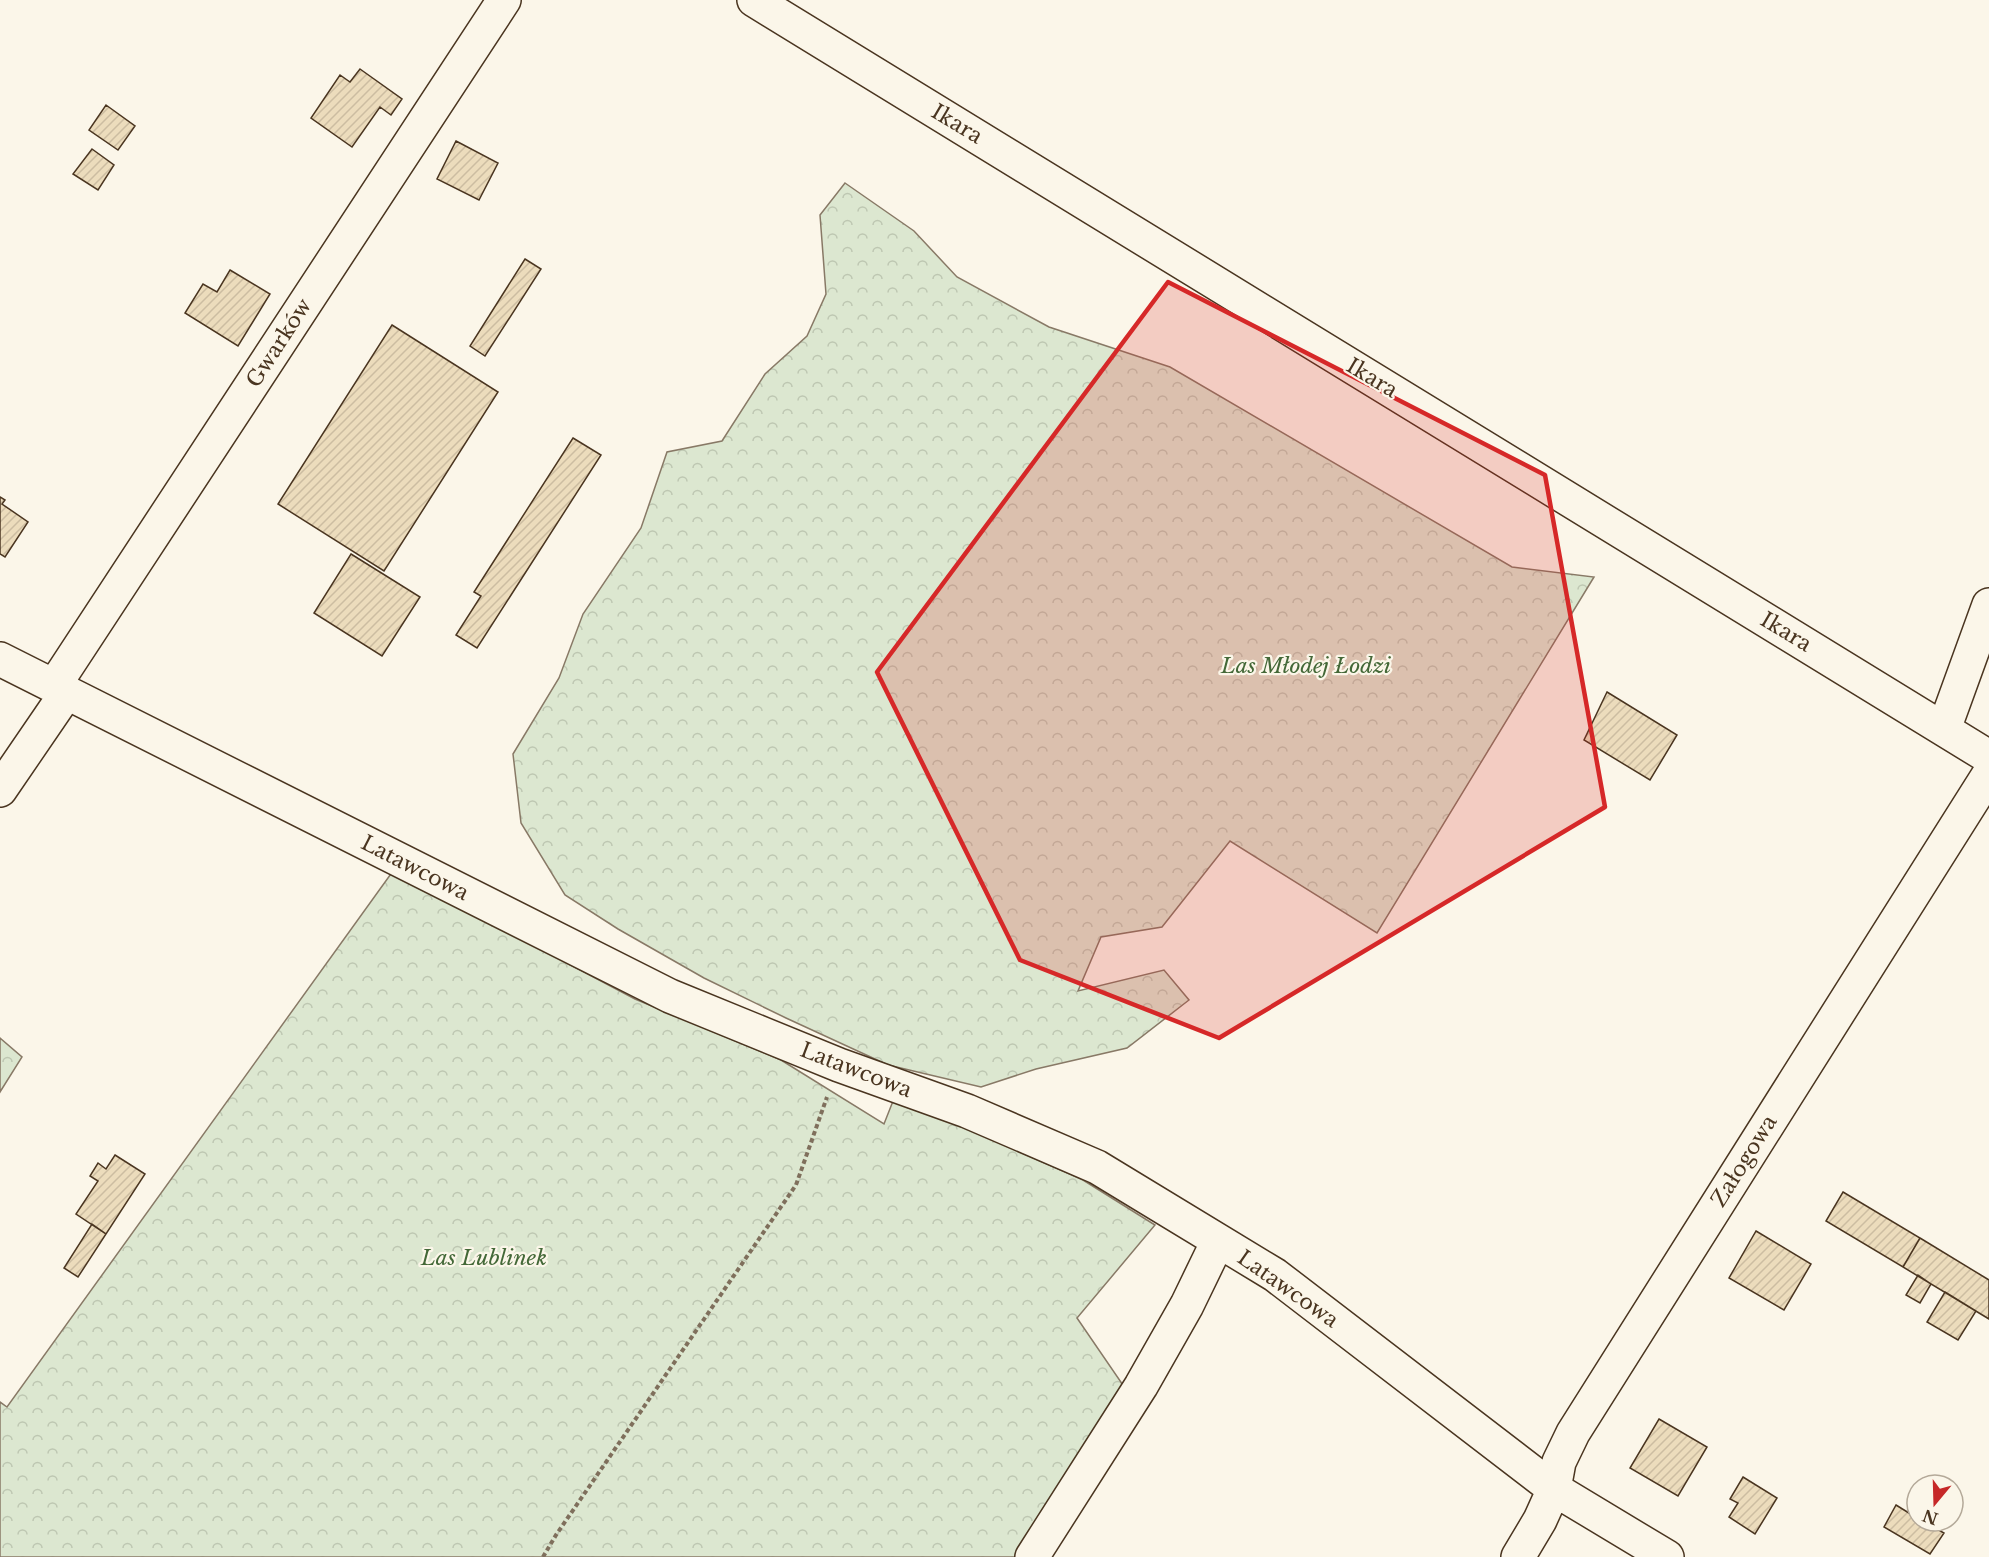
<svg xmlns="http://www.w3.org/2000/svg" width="1989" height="1557" font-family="'Libre Baskerville',serif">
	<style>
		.forest { fill: url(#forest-crowns); stroke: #887966; stroke-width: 1.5 }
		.building { fill: url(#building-hatch); stroke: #4a3520; stroke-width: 1.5 }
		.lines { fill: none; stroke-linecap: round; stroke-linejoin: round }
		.minor-casing { stroke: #4a3520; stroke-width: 36 }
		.path { stroke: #7f6f5c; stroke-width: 4; stroke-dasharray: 4.5 3; stroke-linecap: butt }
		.minor { stroke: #fbf6e9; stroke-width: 33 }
		.marked { fill: #d62828; fill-opacity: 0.2; stroke: #d62828; stroke-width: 4.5; stroke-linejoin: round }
		.labels { text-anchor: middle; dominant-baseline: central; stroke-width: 4.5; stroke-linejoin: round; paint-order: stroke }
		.street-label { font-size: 21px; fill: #4a3520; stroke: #fbf6e9 }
		.park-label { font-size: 21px; font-style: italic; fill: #436837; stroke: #fbf6e9 }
	</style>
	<defs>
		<pattern id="forest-crowns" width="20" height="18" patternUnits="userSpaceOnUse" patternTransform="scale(1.5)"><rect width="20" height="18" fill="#dce7d0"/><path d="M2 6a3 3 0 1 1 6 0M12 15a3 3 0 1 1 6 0" fill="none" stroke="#bec7b2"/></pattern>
		<pattern id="building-hatch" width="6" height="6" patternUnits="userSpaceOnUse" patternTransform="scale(1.5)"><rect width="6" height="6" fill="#ecdcbc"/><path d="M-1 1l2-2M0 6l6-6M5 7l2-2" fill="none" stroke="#ccbda1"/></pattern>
	</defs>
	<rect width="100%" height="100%" fill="#fbf6e9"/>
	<!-- forest -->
	<path class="forest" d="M 845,183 L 914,231 L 957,277 L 1049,327 L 1170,367 L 1512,567 L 1594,577 L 1377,933 L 1230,841 L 1162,927 L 1101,937 L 1078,991 L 1164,970 L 1189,1000 L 1127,1048 L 1036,1069 L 981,1087 L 888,1065 L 786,1018 L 704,978 L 618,929 L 565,895 L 521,823 L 513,754 L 559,678 L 583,614 L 641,528 L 667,452 L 722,441 L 765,374 L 807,336 L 826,294 L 820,215 Z
		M 393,871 L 635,999 L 781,1060 L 884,1124 L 895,1096 L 1083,1180 L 1155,1225 L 1077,1318 L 1125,1388 L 1018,1557 L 0,1557 L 0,1402 L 7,1407 Z
		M 0,1038 L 22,1057 L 0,1092 Z"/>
	<!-- building -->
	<path class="building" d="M 360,69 L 402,99 L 391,115 L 380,107 L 352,147 L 311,118 L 340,75 L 350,82 Z
		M 106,105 L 135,126 L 118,150 L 89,130 Z
		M 456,141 L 498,163 L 479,200 L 437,179 Z
		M 92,149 L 114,165 L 98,190 L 73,174 Z
		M 525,259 L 541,269 L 485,356 L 470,346 Z
		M 230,270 L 270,294 L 238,346 L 185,313 L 203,284 L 217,292 Z
		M 392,325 L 498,392 L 384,571 L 278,504 Z
		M 573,438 L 601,455 L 477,648 L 456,635 L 481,596 L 474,592 Z
		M 0,497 L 5,500 L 2,504 L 28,522 L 5,557 L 0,554 Z
		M 351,554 L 420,597 L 382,656 L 314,613 Z
		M 1607,692 L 1677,735 L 1650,780 L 1584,740 Z
		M 115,1155 L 145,1174 L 106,1234 L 76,1214 L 98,1181 L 90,1176 L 98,1163 L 106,1169 Z
		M 1843,1192 L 1920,1238 L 1903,1267 L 1826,1221 Z
		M 92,1224 L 106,1234 L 78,1277 L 64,1268 Z
		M 1756,1231 L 1811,1264 L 1784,1310 L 1729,1278 Z
		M 1920,1238 L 1989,1280 L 1989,1319 L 1903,1267 Z
		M 1918,1275 L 1931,1284 L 1920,1303 L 1906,1295 Z
		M 1945,1292 L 1976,1311 L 1958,1340 L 1927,1322 Z
		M 1659,1419 L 1707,1447 L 1678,1496 L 1630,1468 Z
		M 1743,1477 L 1777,1498 L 1755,1534 L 1729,1517 L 1738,1503 L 1730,1499 Z
		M 1896,1505 L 1917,1518 L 1917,1521 L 1923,1521 L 1944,1533 L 1930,1554 L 1884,1527 Z"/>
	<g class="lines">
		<defs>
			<path id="minor" d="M 754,0 L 1989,757
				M 0,659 L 670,996 L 839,1065 L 967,1111 L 1097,1167 L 1275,1275 L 1554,1489 L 1667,1557
				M 54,686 L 504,0
				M 1944,729 L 1989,605
				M 0,790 L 67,692
				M 1032,1557 L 1141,1386 L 1187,1305 L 1218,1241
				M 1518,1557 L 1540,1520 L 1554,1489 L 1559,1462 L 1573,1433 L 1989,774"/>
		</defs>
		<!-- minor casing -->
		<use href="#minor" class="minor-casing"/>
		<!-- path -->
		<path class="path" d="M 543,1557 L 556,1535 L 796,1185 L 827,1097"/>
		<!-- minor -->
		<use href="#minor" class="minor"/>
	</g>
	<!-- marked area -->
	<path class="marked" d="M 1168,282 L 1545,475 L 1605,807 L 1219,1038 L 1020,960 L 877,672 Z"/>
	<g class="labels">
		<!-- street labels -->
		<g class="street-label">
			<text transform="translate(957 124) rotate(31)">Ikara</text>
			<text transform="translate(279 343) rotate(-57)">Gwarków</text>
			<text transform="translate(1372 378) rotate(31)">Ikara</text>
			<text transform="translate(1786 632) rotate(31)">Ikara</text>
			<text transform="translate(415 868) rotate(27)">Latawcowa</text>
			<text transform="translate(856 1070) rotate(21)">Latawcowa</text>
			<text transform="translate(1744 1161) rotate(-58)">Załogowa</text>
			<text transform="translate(1288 1289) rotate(35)">Latawcowa</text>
		</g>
		<!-- park labels -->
		<g class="park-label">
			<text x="1306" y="666">Las Młodej Łodzi</text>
			<text x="484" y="1258">Las Lublinek</text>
		</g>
	</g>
	<!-- north arrow -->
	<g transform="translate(1935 1503) rotate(199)"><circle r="28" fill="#fbf6e9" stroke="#b4a999" stroke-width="1.5"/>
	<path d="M0-4.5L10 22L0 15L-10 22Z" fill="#c62828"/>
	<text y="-9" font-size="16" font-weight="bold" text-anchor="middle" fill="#4a3520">N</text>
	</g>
</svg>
